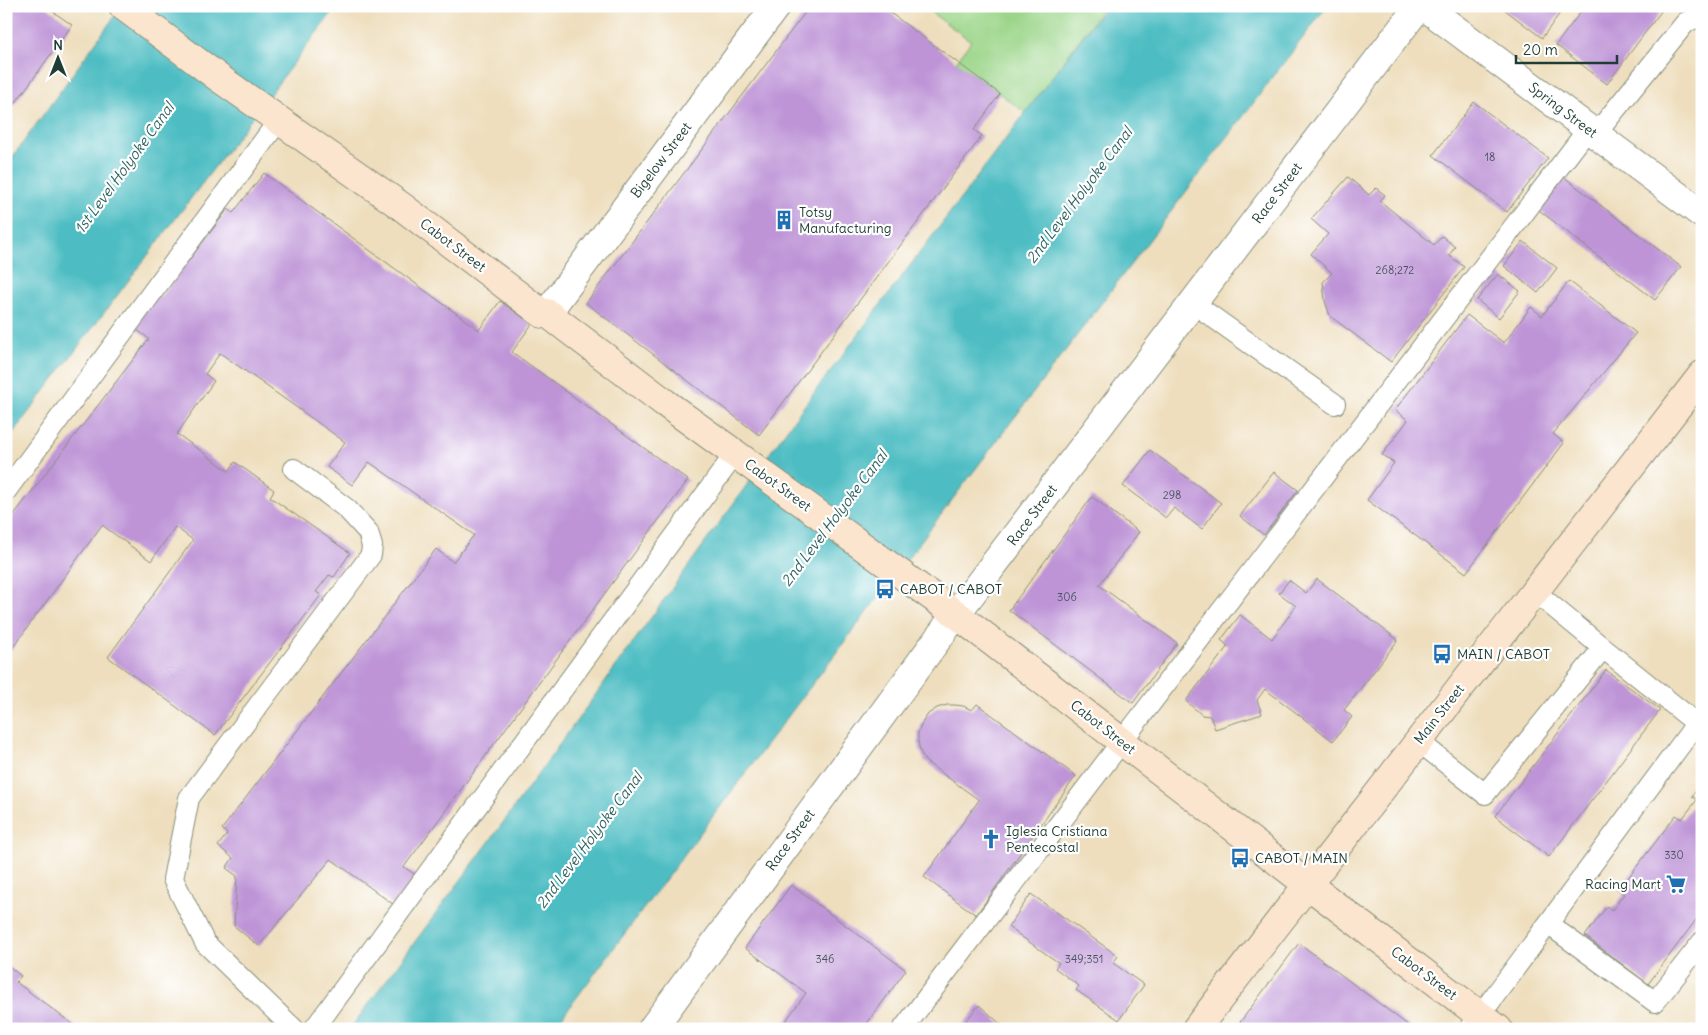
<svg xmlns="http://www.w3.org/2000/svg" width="1708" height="1035" font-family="Delius,sans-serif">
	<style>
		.green { fill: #9bd589; stroke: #5d895e }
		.water { fill: #4ebdc3; stroke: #367d7c }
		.building { fill: #be94d7 }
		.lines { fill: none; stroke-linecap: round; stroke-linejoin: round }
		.lane-casing { stroke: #868e78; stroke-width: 22 }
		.street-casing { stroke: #868e78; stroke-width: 30 }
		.secondary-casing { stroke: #868e78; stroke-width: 30 }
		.lane { stroke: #fff; stroke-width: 20 }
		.street { stroke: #fff; stroke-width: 28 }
		.secondary { stroke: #fce5cf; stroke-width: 28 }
		.labels { text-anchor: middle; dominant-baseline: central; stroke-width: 4.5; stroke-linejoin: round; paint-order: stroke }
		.number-label { font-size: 11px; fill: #47535d }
		.street-label { font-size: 14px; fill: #1f3d34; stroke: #fff }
		.poi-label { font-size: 14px; fill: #1f3d34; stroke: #fff; text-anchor: start }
		.water-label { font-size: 15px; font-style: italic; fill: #2d635f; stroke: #fff }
	</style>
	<rect width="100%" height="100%" fill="#fff"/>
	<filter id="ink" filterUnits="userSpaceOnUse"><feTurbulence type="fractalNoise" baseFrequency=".02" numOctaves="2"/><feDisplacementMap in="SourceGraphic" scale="10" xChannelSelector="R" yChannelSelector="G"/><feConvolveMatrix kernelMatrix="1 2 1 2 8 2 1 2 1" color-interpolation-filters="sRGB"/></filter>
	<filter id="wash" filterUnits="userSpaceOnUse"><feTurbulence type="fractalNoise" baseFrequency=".0096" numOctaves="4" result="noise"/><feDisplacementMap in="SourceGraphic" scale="20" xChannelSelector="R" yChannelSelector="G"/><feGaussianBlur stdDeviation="1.12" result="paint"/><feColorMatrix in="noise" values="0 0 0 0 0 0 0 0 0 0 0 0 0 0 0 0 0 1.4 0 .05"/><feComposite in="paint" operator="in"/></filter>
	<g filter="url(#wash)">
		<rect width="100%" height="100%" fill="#eedebd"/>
		<!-- green -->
		<path class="green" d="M 922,6 L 1104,6 L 1026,113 L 956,62 L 971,41 Z"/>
		<!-- water -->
		<path class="water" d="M 122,6 L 337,6 L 6,442 L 6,166 Z
			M 1106,6 L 1327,6 L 823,670 L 553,1029 L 350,1029 L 492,838 L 798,414 Z"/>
		<g id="blocks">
			<!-- building -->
			<path class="building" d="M 6,6 L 45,6 L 72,25 L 6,116 Z
				M 810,6 L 881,6 L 1000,94 L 974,130 L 982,136 L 759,435 L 586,303 Z
				M 1500,6 L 1565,6 L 1542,38 Z
				M 1585,6 L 1665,6 L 1607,84 L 1556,45 Z
				M 1474,102 L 1548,158 L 1507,212 L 1433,155 Z
				M 264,173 L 479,330 L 500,301 L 532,324 L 512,352 L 688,480 L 404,867 L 423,880 L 401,910 L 331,859 L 259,946 L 234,926 L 237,876 L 226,868 L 233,858 L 218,846 L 227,834 L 222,829 L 436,549 L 453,562 L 474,535 L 369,462 L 352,485 L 327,467 L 345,442 L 220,353 L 205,374 L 214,381 L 177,434 L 229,471 L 235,462 L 274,490 L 270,497 L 350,553 L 334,577 L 329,575 L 316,592 L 321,595 L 215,735 L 108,657 L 193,540 L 175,527 L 151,561 L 102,525 L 6,657 L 6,525 L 149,339 L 131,325 L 155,294 L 160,298 L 228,209 L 233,213 Z
				M 1560,174 L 1681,267 L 1655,300 L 1535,207 Z
				M 1348,177 L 1369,195 L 1376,188 L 1385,195 L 1380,201 L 1434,245 L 1442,236 L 1455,247 L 1449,255 L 1464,267 L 1391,362 L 1330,316 L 1325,301 L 1323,282 L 1332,273 L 1311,254 L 1328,234 L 1311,219 Z
				M 1523,241 L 1557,268 L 1538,293 L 1504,266 Z
				M 1498,274 L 1520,291 L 1499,318 L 1477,300 Z
				M 1569,281 L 1636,333 L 1553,434 L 1564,443 L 1466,573 L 1367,500 L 1394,463 L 1382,455 L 1408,420 L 1395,410 L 1467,315 L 1504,343 L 1531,307 L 1542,316 Z
				M 1150,450 L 1221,503 L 1202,529 L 1174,508 L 1166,518 L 1123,486 Z
				M 1274,472 L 1298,490 L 1264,535 L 1240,516 Z
				M 1092,497 L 1139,532 L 1099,585 L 1177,643 L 1133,703 L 1009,610 Z
				M 1317,579 L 1398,640 L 1344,710 L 1352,717 L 1333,741 L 1265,689 L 1257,700 L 1262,714 L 1215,729 L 1210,716 L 1202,715 L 1186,701 L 1228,646 L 1221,640 L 1240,615 L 1272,639 L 1296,606 L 1279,593 L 1289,580 L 1306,593 Z
				M 1606,670 L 1660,710 L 1549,857 L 1495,816 Z
				M 977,704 L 1076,776 L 976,915 L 924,877 L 979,800 L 925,761 L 920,751 L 918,741 L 918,733 L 922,723 L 928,714 L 937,708 L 947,705 L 955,705 L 963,706 L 972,710 Z
				M 1702,783 L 1702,912 L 1648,984 L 1585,936 L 1607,906 L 1612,910 L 1624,894 L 1619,890 L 1676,815 L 1682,819 L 1697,800 L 1692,796 Z
				M 791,885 L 906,970 L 863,1029 L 780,1029 L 806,993 L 745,948 Z
				M 1031,894 L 1118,956 L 1113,963 L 1144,985 L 1119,1020 L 1076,990 L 1079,986 L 1055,968 L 1059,963 L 1008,927 Z
				M 1299,943 L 1413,1029 L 1235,1029 Z
				M 6,964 L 21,976 L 16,982 L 79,1029 L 6,1029 Z
				M 979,1005 L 1006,1029 L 959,1029 Z"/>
		</g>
	</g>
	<g filter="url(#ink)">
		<use href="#blocks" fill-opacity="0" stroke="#868e78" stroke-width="1"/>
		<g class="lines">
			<defs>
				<path id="lane" d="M 1595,135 L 1686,22 L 1702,16
					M 1193,303 L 1335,404
					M 294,469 L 347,509 L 368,532 L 372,546 L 371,555 L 189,798 L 173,879 L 205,943 L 294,1029
					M 6,491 L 279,120
					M 1603,648 L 1696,723
					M 1418,741 L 1485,794 L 1603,648 L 1534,591
					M 1548,924 L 1655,1002 L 1702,942
					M 314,1029 L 735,454
					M 903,1029 L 1588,129
					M 1470,1029 L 1702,716"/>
				<path id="street" d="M 1424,6 L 1702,214
					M 547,313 L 776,6
					M 652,1029 L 956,614 L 1419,6"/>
				<path id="secondary" d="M 123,6 L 219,78 L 401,206 L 543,314 L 547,313 L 665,403 L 956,614 L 1307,884 L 1498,1029
					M 1196,1029 L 1702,375"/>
			</defs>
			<!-- lane casing -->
			<use href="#lane" class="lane-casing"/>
			<!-- street casing -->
			<use href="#street" class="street-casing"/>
			<!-- secondary casing -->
			<use href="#secondary" class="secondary-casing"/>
			<!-- lane -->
			<use href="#lane" class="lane"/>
			<!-- street -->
			<use href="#street" class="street"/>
			<!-- secondary -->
			<use href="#secondary" class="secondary"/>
		</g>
	</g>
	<!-- icons -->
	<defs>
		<symbol id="building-bare" viewBox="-9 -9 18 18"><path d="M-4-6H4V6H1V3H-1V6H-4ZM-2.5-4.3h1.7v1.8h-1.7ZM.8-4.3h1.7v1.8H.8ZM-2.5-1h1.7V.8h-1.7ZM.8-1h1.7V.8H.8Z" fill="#1f6fb2" stroke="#fff" stroke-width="2.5" paint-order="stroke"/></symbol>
		<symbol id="bus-bare" viewBox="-9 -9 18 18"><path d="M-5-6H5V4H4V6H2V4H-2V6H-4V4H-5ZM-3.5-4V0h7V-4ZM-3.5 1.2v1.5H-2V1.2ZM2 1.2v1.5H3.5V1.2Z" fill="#1f6fb2" stroke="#fff" stroke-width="2.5" paint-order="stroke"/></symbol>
		<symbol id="church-bare" viewBox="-9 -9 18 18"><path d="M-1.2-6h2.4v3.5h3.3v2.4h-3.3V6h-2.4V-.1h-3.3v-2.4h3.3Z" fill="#1f6fb2" stroke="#fff" stroke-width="2.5" paint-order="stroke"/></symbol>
		<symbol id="supermarket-bare" viewBox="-9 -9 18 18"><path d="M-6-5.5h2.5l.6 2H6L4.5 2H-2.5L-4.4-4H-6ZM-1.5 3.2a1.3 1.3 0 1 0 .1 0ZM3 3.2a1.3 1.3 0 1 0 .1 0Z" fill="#1f6fb2" stroke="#fff" stroke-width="2.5" paint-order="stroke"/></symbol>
	</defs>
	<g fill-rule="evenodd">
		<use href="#building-bare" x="770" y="206" width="28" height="28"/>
		<use href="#bus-bare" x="871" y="575" width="28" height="28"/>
		<use href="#bus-bare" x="1428" y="640" width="28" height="28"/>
		<use href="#church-bare" x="977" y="825" width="28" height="28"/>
		<use href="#bus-bare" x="1226" y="844" width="28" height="28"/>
		<use href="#supermarket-bare" x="1662" y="870" width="28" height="28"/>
	</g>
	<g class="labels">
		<!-- number labels -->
		<g class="number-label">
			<text x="1490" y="157">18</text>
			<text x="1395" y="270">268;272</text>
			<text x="1172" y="495">298</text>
			<text x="1067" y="597">306</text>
			<text x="1674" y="855">330</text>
			<text x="825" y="959">346</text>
			<text x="1084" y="959">349;351</text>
		</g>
		<!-- street labels -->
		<g class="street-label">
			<text transform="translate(1563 110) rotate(37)">Spring Street</text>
			<text transform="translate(661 160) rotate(-53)">Bigelow Street</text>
			<text transform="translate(1277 193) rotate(-53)">Race Street</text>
			<text transform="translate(453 245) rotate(37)">Cabot Street</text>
			<text transform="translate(778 485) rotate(36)">Cabot Street</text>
			<text transform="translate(1032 515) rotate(-53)">Race Street</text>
			<text transform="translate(1439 714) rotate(-52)">Main Street</text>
			<text transform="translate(1103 727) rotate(38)">Cabot Street</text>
			<text transform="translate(790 840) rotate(-54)">Race Street</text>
			<text transform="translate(1424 973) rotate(37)">Cabot Street</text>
		</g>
		<!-- poi labels -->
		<g class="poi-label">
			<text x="799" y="212">Totsy<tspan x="799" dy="16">Manufacturing</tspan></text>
			<text x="900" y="589">CABOT / CABOT</text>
			<text x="1457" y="654">MAIN / CABOT</text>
			<text x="1006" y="831">Iglesia Cristiana<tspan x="1006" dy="16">Pentecostal</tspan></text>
			<text x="1255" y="858">CABOT / MAIN</text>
			<text x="1661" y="884" text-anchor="end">Racing Mart</text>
		</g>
		<!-- water labels -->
		<g class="water-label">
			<text transform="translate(124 168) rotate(-54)">1st Level Holyoke Canal</text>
			<text transform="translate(1079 195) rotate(-53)">2nd Level Holyoke Canal</text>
			<text transform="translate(834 518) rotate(-53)">2nd Level Holyoke Canal</text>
			<text transform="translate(589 840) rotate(-53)">2nd Level Holyoke Canal</text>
		</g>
	</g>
	<!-- margin -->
	<rect width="1708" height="1035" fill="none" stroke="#fff" stroke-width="25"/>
	<!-- north arrow -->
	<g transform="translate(58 58)" stroke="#ffffff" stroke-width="4" paint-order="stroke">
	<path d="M0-4L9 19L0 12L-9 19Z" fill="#1f3d34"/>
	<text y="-8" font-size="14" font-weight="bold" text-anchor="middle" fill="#1f3d34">N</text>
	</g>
	<!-- scale -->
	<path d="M1516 55v8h101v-8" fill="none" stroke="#1f3d34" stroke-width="2.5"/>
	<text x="1523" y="55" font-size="15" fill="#1f3d34" stroke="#ffffff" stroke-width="4" paint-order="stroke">20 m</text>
</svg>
